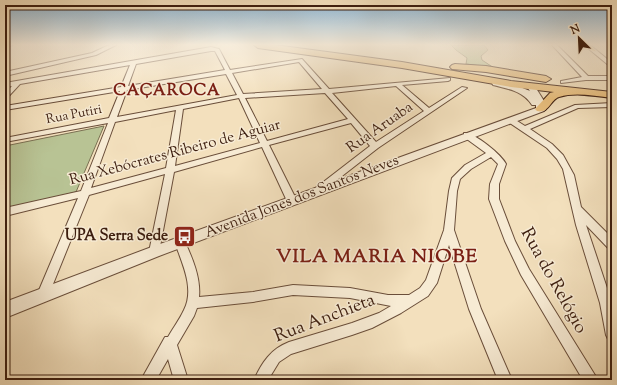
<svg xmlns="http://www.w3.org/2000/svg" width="617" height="385" font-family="'Sorts Mill Goudy',serif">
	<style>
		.green { fill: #b8c394; stroke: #7a7052 }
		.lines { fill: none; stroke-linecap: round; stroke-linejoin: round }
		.minor-casing { stroke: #6a4e3a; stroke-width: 2 }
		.tertiary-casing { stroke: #6a4e3a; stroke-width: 2 }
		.primary-casing { stroke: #3d1e0f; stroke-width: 2 }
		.minor { fill: #f7ebd4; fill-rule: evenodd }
		.tertiary { fill: #f7ebd4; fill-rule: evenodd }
		.primary { fill: #eac07e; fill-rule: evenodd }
		.labels { text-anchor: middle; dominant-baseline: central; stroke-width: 3; stroke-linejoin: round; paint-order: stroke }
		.far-street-label { font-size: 13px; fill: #3d1e0f; stroke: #f7ebd4 }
		.street-label { font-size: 15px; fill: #3d1e0f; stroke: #f7ebd4 }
		.poi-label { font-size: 15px; font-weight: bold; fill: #3d1e0f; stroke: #f7ebd4; text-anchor: end }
		.far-district-label { font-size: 16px; font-weight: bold; letter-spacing: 1px; fill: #7a1f14; stroke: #f7ebd4 }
		.near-street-label { font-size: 18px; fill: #3d1e0f; stroke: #f7ebd4 }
		.district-label { font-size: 19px; font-weight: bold; letter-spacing: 1px; fill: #7a1f14; stroke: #f7ebd4 }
	</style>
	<rect width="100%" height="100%" fill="#f3e0bd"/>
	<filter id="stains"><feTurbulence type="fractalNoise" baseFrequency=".005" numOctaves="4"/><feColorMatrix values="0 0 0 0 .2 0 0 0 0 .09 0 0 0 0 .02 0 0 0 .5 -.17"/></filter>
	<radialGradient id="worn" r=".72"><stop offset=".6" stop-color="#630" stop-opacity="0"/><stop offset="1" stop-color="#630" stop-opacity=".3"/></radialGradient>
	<!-- green -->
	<path class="green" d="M 451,45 L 484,45 L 488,50 L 481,56 L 482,60 L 494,68 L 466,64 L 467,58 L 456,50 Z
		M 104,126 L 76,192 L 5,209 L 5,146 Z"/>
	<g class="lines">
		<defs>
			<path id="minor" d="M 5,45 L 12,45 L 5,49 Z
				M 109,45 L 116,45 L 96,55 L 5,76 L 5,72 L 92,53 Z
				M 552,45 L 557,45 L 588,76 L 612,76 L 612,80 L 586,80 L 561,83 L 561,81 L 582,77 Z
				M 584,45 L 590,45 L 612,63 L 612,68 Z
				M 211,47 L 219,49 L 230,70 L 302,59 L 329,89 L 450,78 L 450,80 L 448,81 L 402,85 L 429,108 L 462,87 L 467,88 L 378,148 L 319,194 L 316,195 L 312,192 L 313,190 L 370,146 L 351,123 L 269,145 L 297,201 L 295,203 L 289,203 L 287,201 L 262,147 L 174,172 L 159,252 L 158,255 L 154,256 L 150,255 L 149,252 L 165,174 L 89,195 L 47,299 L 43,300 L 39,299 L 37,295 L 78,198 L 5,216 L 5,208 L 81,191 L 108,123 L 5,142 L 5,138 L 109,118 L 120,91 L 5,110 L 5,106 L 121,87 L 130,65 L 20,84 L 7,98 L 5,99 L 5,93 L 12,86 L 5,87 L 5,83 ZM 211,51 L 215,51 L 225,70 L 128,86 L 136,64 ZM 299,62 L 322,89 L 243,94 L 232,73 ZM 226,74 L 237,95 L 117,117 L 127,90 ZM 396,86 L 424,111 L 376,142 L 332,93 ZM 325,93 L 348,119 L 267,141 L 245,98 ZM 239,98 L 260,143 L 175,166 L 183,109 ZM 176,110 L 166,168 L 91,188 L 115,122 Z
				M 612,103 L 612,107 L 578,108 L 530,129 L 552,144 L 563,155 L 574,175 L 581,207 L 612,238 L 612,249 L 608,248 L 586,225 L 612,303 L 612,341 L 608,339 L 606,335 L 600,303 L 576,225 L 563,169 L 557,159 L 547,148 L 507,121 L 508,119 L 514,119 L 525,126 L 575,105 Z
				M 464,133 C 474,132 502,155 506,164 L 499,184 L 499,199 L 515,241 L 529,269 L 598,380 L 583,380 L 521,275 L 505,241 L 489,199 L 490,184 L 498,164 L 491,157 L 471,169 L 460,179 L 457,191 L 454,230 L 481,309 L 512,380 L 498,380 L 469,309 L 449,245 L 437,283 L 428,296 L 401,313 L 372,328 L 352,335 L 291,354 L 279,362 L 268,380 L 254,380 C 262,362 271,349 289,342 L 352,323 L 379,313 L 391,306 L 350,298 L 293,295 L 253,302 L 197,308 L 194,316 L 177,345 L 188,380 L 174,380 L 168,359 L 156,380 L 141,380 L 165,337 L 168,337 C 173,328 180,319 184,310 C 195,289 182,263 175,243 L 176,240 L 180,239 L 184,240 C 192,257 201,278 199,297 L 253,292 L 293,285 L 350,288 L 388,295 L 409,295 L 420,288 L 426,280 L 444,230 L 449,191 L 452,178 L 465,165 L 486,153 L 464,137 Z"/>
			<path id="tertiary" d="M 493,81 L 496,81 L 515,85 L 530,91 L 527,87 L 528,85 L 534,85 L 544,101 L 546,109 L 544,111 L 159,256 L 5,318 L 5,302 L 149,248 L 536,108 L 536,105 L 532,105 C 523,91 509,89 493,85 L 492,83 Z"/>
			<path id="primary" d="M 254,45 L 275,45 L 402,62 L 511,81 L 612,92 L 612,98 C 594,96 576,92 559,97 C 550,100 549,114 537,111 L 535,109 L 550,93 L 554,92 L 511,87 L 402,68 L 258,48 Z
				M 455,64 L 486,66 L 546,76 L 551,79 L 546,82 L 486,72 L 452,69 L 450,67 L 452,65 Z"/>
		</defs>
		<!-- minor casing -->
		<use href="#minor" class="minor-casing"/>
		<!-- tertiary casing -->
		<use href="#tertiary" class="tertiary-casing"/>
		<!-- primary casing -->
		<use href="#primary" class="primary-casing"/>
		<!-- minor -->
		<use href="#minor" class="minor"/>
		<!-- tertiary -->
		<use href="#tertiary" class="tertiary"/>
		<!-- primary -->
		<use href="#primary" class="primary"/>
	</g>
	<!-- sky -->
	<linearGradient id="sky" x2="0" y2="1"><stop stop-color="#8bb6d6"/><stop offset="0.45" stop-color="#faf1e1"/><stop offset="1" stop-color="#faf1e1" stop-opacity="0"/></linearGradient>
	<rect width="617" height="99" fill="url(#sky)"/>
	<!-- icons -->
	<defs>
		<symbol id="bus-square" viewBox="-11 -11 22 22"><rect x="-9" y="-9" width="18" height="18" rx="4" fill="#8f2418" stroke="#f7ebd4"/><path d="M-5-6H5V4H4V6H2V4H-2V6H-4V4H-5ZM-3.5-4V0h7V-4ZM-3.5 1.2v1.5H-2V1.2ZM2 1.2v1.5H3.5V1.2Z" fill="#fff"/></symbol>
	</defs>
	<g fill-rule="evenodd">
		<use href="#bus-square" x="172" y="224" width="25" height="25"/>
	</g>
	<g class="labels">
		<!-- far-street labels -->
		<g class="far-street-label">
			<text transform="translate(74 115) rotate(-11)">Rua Putiri</text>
		</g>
		<!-- street labels -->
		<g class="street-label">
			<text transform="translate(380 128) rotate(-35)">Rua Aruaba</text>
			<text transform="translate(175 153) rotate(-15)">Rua Xebócrates Ribeiro de Aguiar</text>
			<text transform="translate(302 197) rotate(-21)">Avenida Jones dos Santos Neves</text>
		</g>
		<!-- poi labels -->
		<g class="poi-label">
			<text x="168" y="236">UPA Serra Sede</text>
		</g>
		<!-- far-district labels -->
		<g class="far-district-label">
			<text x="167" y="91">CAÇAROCA</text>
		</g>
		<!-- near-street labels -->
		<g class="near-street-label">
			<text transform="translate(553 281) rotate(61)">Rua do Relógio</text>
			<text transform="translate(325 319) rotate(-21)">Rua Anchieta</text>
		</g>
		<!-- district labels -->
		<g class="district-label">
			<text x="377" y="257">VILA MARIA NIOBE</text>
		</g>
	</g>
	<!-- margin -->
	<rect width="617" height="385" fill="none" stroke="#f3e0bd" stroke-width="20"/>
	<rect x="6" y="6" width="605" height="373" fill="none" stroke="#3d1e0f" stroke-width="2"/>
	<rect x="10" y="10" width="597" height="365" fill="none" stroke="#3d1e0f"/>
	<!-- north arrow -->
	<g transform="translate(579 38) rotate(336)" stroke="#f7ebd4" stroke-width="3" paint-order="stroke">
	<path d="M0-3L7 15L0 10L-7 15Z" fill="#3d1e0f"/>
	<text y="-6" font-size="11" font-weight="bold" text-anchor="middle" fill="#3d1e0f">N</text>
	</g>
	<rect width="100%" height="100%" filter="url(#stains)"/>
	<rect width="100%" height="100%" fill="url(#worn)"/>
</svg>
